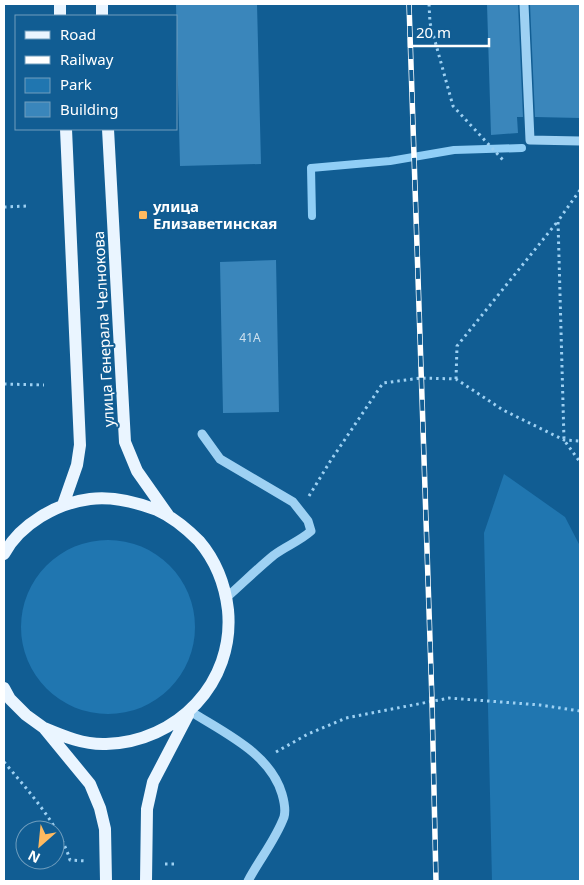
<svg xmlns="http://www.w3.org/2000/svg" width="584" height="885" font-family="'Noto Sans',sans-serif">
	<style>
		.green { fill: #2076b0 }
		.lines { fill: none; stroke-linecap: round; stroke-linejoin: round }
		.stream { stroke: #90cef6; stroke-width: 8 }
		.building { fill: #3a86bb }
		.path { stroke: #9ed1f3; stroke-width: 3; stroke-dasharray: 2.5 4; stroke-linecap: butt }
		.minor { stroke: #9ed1f3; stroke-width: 9 }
		.major { stroke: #eaf5ff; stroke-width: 12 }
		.rail-casing { stroke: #fff; stroke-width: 5.5 }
		.rail { stroke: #115d93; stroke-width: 4; stroke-dasharray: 11; stroke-linecap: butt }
		.poi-dot { fill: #ffba60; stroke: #115d93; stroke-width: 2 }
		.labels { text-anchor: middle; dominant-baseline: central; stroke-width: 4; stroke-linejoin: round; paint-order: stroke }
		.number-label { font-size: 12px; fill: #cee1ee }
		.poi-label { font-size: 15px; font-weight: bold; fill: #fff; stroke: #115d93; text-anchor: start }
		.street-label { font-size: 15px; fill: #fff; stroke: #115d93 }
	</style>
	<rect width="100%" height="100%" fill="#115d93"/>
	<!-- green -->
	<path class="green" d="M 504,474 L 565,517 L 580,546 L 580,881 L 492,881 L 484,533 Z
		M21 627a87 87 0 1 1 174 0a87 87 0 1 1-174 0Z"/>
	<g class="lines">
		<!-- stream -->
		<path class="stream" d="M 312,216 L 311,168 L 390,161 L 454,150 L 522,148"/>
	</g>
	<!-- building -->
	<path class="building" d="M 176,4 L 257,4 L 261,164 L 180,166 Z
		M 487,4 L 518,4 L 523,117 L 517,117 L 518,133 L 491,135 Z
		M 530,4 L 580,4 L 580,118 L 535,117 Z
		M 276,260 L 279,412 L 223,413 L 220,262 Z"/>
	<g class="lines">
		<!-- path -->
		<path class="path" d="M 429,4 L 430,23 L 453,106 L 503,160
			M 580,190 L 558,221 L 564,440 L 580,462
			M 4,207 L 27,206
			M 456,379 L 457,346 L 558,221
			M 4,384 L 44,385
			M 309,496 L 331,460 L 383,383 L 421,378 L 456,379 L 503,410 L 564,440 L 580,441
			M 276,752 L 308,734 L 346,718 L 449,698 L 540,705 L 580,711
			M 4,762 C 27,789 60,826 70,860 L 87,861
			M 165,864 L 177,864"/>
		<!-- minor -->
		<path class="minor" d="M 524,4 L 530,140 L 580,141
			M 202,434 L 220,459 L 293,502 L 308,521 L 311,531 C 300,541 286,546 274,555 C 258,568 242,584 226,598
			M 190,711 C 224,733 270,753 282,794 C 284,801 286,810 284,817 C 276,839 259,860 248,881"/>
		<!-- major -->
		<path class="major" d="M 60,4 L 60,16
			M 102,4 L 102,16
			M 108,129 L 125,442 L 137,471 L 168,515
			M 63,505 L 77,465 L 80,445 L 66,129
			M 4,554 C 20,524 57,503 90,499 C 113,496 136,502 157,510 C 173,517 186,528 199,541 C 216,561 225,584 228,610 C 235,683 177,742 106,744 C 84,745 63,736 44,728
			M 4,688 L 10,699 L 26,715 L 44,728 L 90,784 L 100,808 L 105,829 L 106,881
			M 146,881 L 147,809 L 153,782 L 188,715"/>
		<defs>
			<path id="rail" d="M 409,4 L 432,701 L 436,881"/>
		</defs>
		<!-- rail casing -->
		<use href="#rail" class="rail-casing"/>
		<!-- rail -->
		<use href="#rail" class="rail"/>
	</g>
	<!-- markers -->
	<rect class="poi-dot" x="138" y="210" width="10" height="10" rx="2.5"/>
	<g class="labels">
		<!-- number labels -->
		<g class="number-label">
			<text x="250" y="337">41А</text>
		</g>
		<!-- poi labels -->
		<g class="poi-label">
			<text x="153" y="206">улица<tspan x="153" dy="17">Елизаветинская</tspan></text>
		</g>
		<!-- street labels -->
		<g class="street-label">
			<text transform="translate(103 329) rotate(-93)">улица Генерала Челнокова</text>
		</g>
	</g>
	<!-- border -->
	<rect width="584" height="885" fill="none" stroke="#ffffff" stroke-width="10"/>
	<!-- legend -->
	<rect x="15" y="15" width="162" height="115" fill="#115d93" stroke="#709ebe"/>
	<rect x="25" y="31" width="25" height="8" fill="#eaf5ff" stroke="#709ebe"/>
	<text x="60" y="40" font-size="15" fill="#ffffff">Road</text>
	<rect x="25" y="56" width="25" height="8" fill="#ffffff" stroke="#709ebe"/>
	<text x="60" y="65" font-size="15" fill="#ffffff">Railway</text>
	<rect x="25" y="78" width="25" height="15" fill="#2076b0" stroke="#709ebe"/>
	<text x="60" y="90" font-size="15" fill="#ffffff">Park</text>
	<rect x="25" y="102" width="25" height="15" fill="#3a86bb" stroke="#709ebe"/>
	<text x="60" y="115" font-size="15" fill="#ffffff">Building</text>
	<!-- north arrow -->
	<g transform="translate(40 845) rotate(207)"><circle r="24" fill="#115d93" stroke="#709ebe"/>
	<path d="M0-4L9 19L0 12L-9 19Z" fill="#ffba60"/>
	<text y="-8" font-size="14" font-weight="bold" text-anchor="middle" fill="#ffffff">N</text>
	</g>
	<!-- scale -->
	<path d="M409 38v8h80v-8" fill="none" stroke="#ffffff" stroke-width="2.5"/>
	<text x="416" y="38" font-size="15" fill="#ffffff" stroke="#115d93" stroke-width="4" paint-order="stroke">20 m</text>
</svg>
